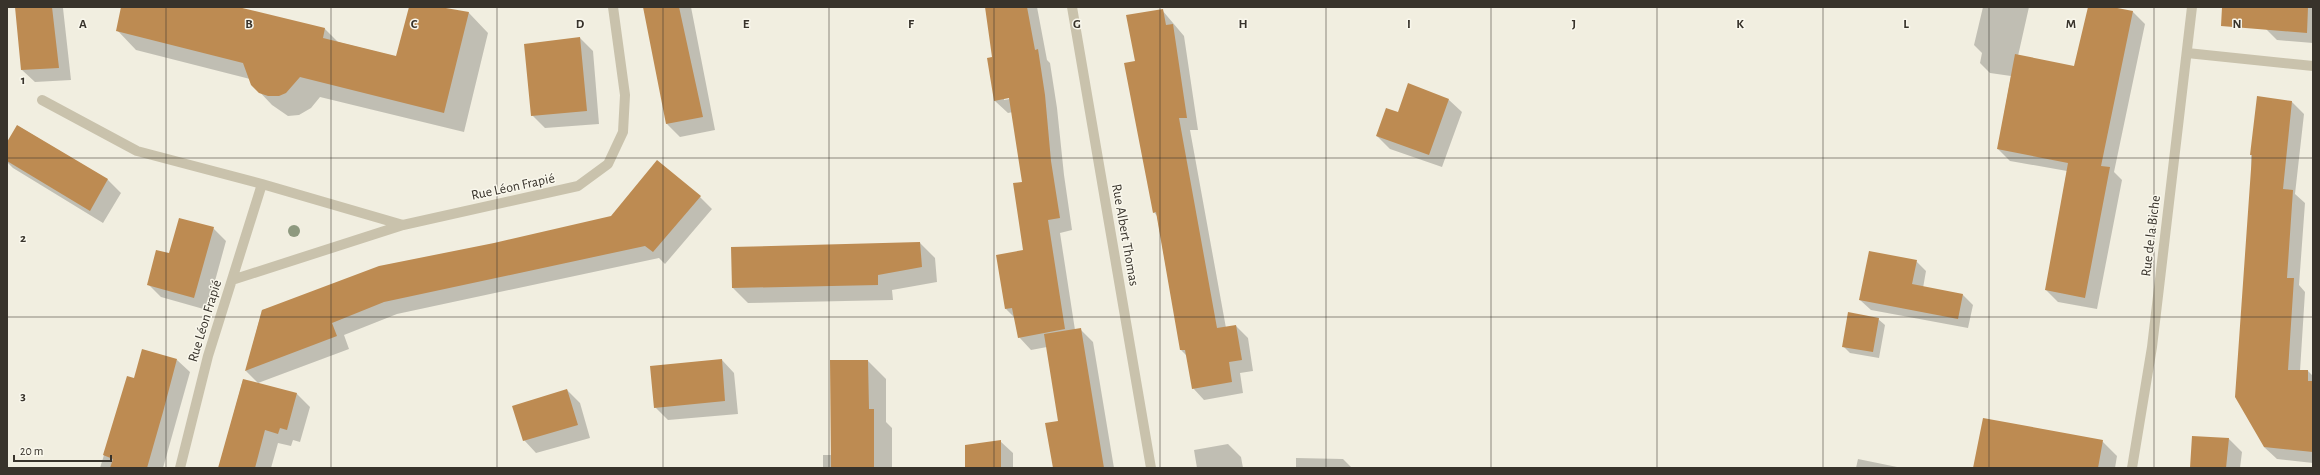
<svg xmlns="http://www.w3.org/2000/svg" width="2320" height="475" font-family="'Alegreya Sans',sans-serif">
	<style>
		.shadow { fill: #0003; fill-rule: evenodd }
		.building { fill: #bd8b52 }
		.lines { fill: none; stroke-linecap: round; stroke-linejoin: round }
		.minor { stroke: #c9c2ac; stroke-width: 10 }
		.tree { fill: #8e997f }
		.grid { fill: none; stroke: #38332b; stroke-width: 1; stroke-opacity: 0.55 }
		.labels { text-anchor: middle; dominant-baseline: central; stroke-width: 3; stroke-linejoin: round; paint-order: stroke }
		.street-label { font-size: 14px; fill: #38332b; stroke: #f9f7ec }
		.grid-label { font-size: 13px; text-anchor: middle; font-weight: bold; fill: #38332b; stroke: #f9f7ec; stroke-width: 3; stroke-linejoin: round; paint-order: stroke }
	</style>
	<rect width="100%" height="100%" fill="#f1eee0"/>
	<!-- shadow -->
	<path class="shadow" d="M 16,7 L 63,8 L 71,80 L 35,82 L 22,70 Z
		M 122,7 L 235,7 L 325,29 L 338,42 L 397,57 L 410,7 L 434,7 L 469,13 L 488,33 L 464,132 L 320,97 L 311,108 L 299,115 L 288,116 L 272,105 L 252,84 L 250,79 L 136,50 L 117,30 Z
		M 644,7 L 691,7 L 715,130 L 680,137 L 667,124 Z
		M 986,7 L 1037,7 L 1047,60 L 1050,63 L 1057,108 L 1064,175 L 1072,230 L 1060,233 L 1075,330 L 1080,329 L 1093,342 L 1114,468 L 1054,468 L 1059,421 L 1047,347 L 1031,350 L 1019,337 L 1015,318 L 1006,309 L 1025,250 L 1023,183 L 1013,112 L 1008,113 L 995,101 L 994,58 ZM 1014,96 L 1015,98 L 1004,100 L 1004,98 Z
		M 1983,7 L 2029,7 L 2018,56 L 2075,67 L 2089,7 L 2107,7 L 2133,12 L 2145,24 L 2114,172 L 2122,180 L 2097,309 L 2058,302 L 2046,290 L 2067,171 L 2010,161 L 1998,149 L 2011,76 L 1990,73 L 1980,63 L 1982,53 L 1974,45 Z
		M 2267,7 L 2313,7 L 2313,43 L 2277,40 L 2266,29 Z
		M 1162,10 L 1184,36 L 1198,130 L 1190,130 L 1226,328 L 1236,326 L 1248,338 L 1253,371 L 1240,373 L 1243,393 L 1204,400 L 1193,388 L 1187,356 L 1181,350 L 1157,216 L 1154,212 L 1136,62 Z
		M 580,38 L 593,51 L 599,124 L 545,128 L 532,115 Z
		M 2258,98 L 2292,102 L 2304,114 L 2295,194 L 2305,203 L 2299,285 L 2305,292 L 2300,371 L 2308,371 L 2313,376 L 2313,463 L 2277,459 L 2264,447 L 2251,154 Z
		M 1449,100 L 1462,112 L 1442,167 L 1390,149 L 1377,136 L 1398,113 Z
		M 18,126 L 108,180 L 121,193 L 103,223 L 13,168 L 7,162 L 7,144 Z
		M 700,197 L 712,209 L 665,264 L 659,258 L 397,314 L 344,335 L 349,349 L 258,383 L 246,371 L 262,310 Z
		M 213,228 L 226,241 L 207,310 L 161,297 L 148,284 L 169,255 Z
		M 920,243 L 935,258 L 937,282 L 892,290 L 893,300 L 748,303 L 733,288 Z
		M 1916,261 L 1926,271 L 1923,288 L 1963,295 L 1973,305 L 1968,328 L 1871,310 L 1860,300 Z
		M 1878,319 L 1885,325 L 1879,358 L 1850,353 L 1843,346 Z
		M 177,360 L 190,372 L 163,468 L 100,468 L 128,377 L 134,379 Z
		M 722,360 L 734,373 L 738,414 L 668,420 L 655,407 Z
		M 868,361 L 886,379 L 886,422 L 892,428 L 892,468 L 823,468 L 823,455 L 832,455 Z
		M 243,380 L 297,394 L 310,407 L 300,442 L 293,440 L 291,446 L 278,443 L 271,468 L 219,468 Z
		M 567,390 L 580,403 L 590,438 L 536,453 L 524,440 Z
		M 2229,439 L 2242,452 L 2240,468 L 2191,468 Z
		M 1000,441 L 1013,453 L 1013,468 L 966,468 Z
		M 2102,441 L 2117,456 L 2115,468 L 1974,468 Z
		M 1228,444 L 1241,457 L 1243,468 L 1197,468 L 1194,450 Z
		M 1296,458 L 1343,459 L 1352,468 L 1296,468 Z
		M 1858,459 L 1902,468 L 1856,468 Z"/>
	<!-- building -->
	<path class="building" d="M 15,7 L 52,7 L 59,68 L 21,70 Z
		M 121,7 L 238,7 L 325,28 L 323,38 L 396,56 L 409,7 L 440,7 L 469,12 L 444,113 L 300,77 L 286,93 L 279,96 L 268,96 L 259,93 L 251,85 L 243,63 L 116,31 Z
		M 643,7 L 679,7 L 703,117 L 666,124 Z
		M 985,7 L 1027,7 L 1035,50 L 1038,49 L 1045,95 L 1051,161 L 1060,218 L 1048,220 L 1065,329 L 1018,338 L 1012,308 L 1005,309 L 996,255 L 1023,250 L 1013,183 L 1022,182 L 1009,98 L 994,101 L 987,58 L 992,57 Z
		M 2088,7 L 2112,7 L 2133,11 L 2101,166 L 2110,167 L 2085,298 L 2045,290 L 2068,163 L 1997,149 L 2015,54 L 2074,66 Z
		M 2222,7 L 2308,7 L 2307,33 L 2221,26 Z
		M 1163,9 L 1166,25 L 1173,24 L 1187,118 L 1179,118 L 1217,328 L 1236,325 L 1242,360 L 1229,362 L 1232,382 L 1192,389 L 1185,350 L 1180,350 L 1156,212 L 1153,213 L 1124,63 L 1135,61 L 1126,15 Z
		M 580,37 L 587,111 L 531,116 L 524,44 Z
		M 1408,83 L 1449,99 L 1429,155 L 1376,136 L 1386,108 L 1398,112 Z
		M 2257,96 L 2292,101 L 2283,189 L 2293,190 L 2287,278 L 2294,278 L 2288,370 L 2308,370 L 2308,381 L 2313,381 L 2313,452 L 2264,447 L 2235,397 L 2252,155 L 2250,155 Z
		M 17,125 L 108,179 L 90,211 L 7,161 L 7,142 Z
		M 657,160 L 701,196 L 653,252 L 645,246 L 384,302 L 332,323 L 337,336 L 245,371 L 262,310 L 379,266 L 494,243 L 611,216 Z
		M 179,218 L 214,227 L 194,298 L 147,285 L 156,250 L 169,253 Z
		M 920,242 L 922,267 L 878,275 L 878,285 L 732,288 L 731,247 Z
		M 1869,251 L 1917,260 L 1912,284 L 1963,294 L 1958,319 L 1859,300 Z
		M 1848,312 L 1879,318 L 1873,352 L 1842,347 Z
		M 1081,328 L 1104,468 L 1053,468 L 1045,423 L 1058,421 L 1044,334 Z
		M 142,349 L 177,359 L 163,412 L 147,468 L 110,468 L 113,459 L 103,455 L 127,376 L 134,378 Z
		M 722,359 L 725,401 L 654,408 L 650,366 Z
		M 830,360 L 868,360 L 869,409 L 874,409 L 874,468 L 831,468 Z
		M 243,379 L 297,393 L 287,430 L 280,428 L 278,434 L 265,430 L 255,468 L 218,468 Z
		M 567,389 L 578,425 L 523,441 L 512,406 Z
		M 1983,418 L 2103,440 L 2098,468 L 1973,468 Z
		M 2192,436 L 2229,438 L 2226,468 L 2190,468 Z
		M 1001,440 L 1001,468 L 965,468 L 965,445 Z"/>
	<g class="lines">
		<!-- minor -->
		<path class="minor" d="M 1072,7 L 1151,468
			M 2187,53 L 2313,66
			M 42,100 L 137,151 L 262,184 L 208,356 L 180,468
			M 262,184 L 403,225 L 578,186 L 608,164 L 623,132 L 625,95 L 613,7
			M 232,280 L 403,225
			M 2132,468 L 2152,347 L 2192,7"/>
	</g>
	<!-- trees -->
	<circle class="tree" cx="294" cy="231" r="6"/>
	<!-- grid -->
	<path class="grid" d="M 166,7 L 166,468M 331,7 L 331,468M 497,7 L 497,468M 663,7 L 663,468M 829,7 L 829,468M 994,7 L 994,468M 1160,7 L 1160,468M 1326,7 L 1326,468M 1491,7 L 1491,468M 1657,7 L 1657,468M 1823,7 L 1823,468M 1989,7 L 1989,468M 2154,7 L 2154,468M 7,158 L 2313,158M 7,317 L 2313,317"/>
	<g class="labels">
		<!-- street labels -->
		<g class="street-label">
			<text transform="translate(513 187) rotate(-12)">Rue Léon Frapié</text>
			<text transform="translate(1125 235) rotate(80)">Rue Albert Thomas</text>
			<text transform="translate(2151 236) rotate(-83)">Rue de la Biche</text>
			<text transform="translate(205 321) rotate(-73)">Rue Léon Frapié</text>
		</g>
	</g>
	<g class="grid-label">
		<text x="83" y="28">A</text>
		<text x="249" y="28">B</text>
		<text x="414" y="28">C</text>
		<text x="580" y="28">D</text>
		<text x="746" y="28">E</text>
		<text x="911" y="28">F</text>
		<text x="1077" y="28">G</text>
		<text x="1243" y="28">H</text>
		<text x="1409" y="28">I</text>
		<text x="1574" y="28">J</text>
		<text x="1740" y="28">K</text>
		<text x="1906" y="28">L</text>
		<text x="2071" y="28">M</text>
		<text x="2237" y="28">N</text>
		<text x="23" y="84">1</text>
		<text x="23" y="242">2</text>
		<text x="23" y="400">3</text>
	</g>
	<!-- border -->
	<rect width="2320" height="475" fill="none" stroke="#38332b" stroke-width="16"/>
	<!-- scale -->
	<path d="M14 455v6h97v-6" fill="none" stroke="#38332b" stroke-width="2"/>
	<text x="20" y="455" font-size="12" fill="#38332b" stroke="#f9f7ec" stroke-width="3" paint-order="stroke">20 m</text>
</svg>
